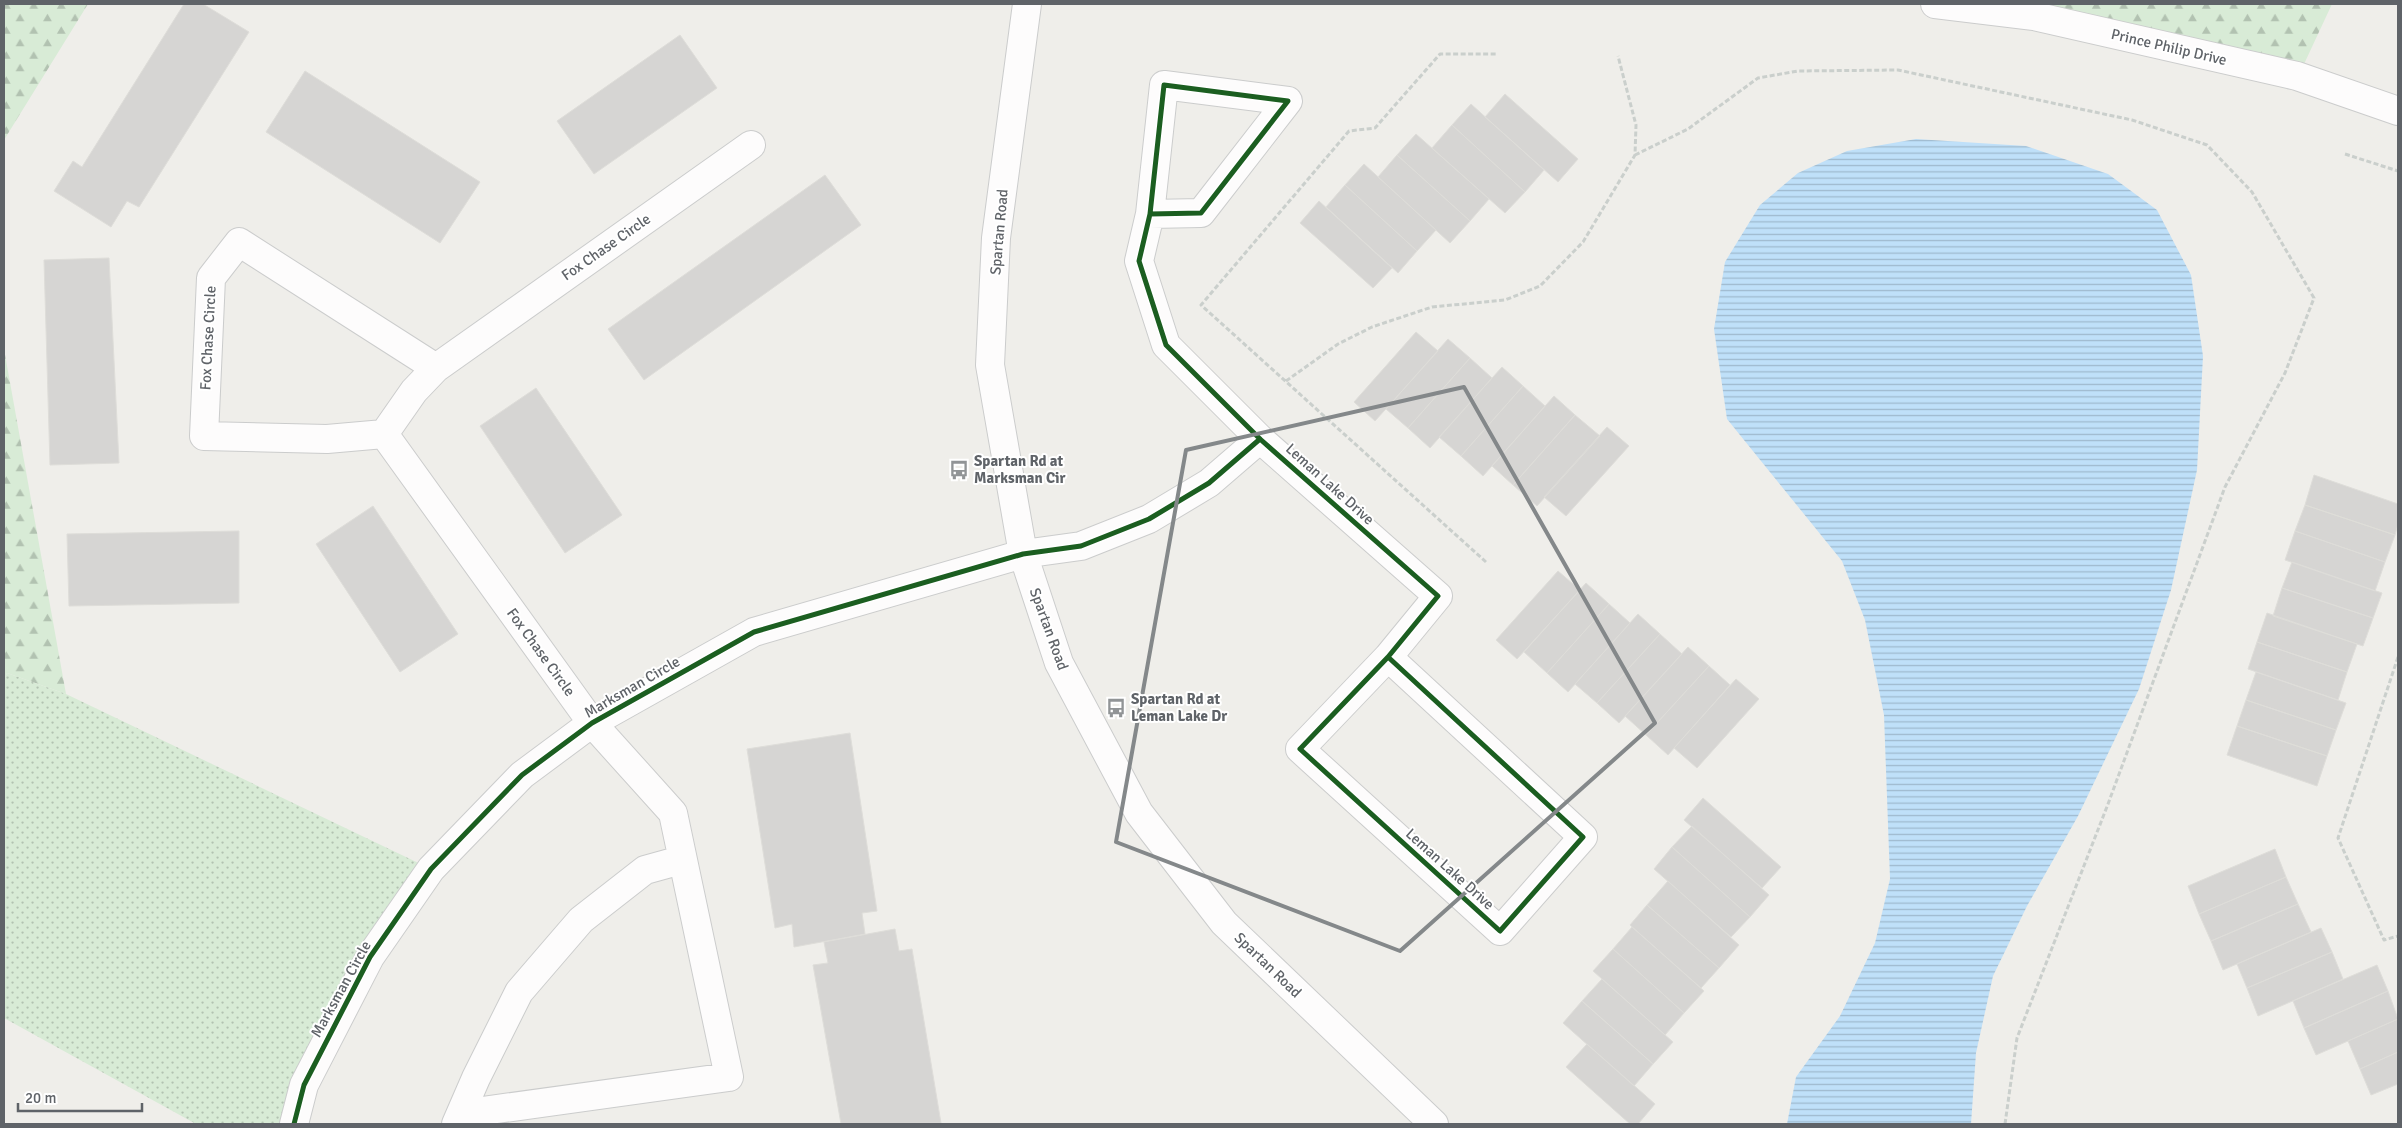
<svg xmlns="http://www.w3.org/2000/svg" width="2402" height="1128" font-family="Signika,sans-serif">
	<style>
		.forest { fill: url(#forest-firs) }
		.park { fill: url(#park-dots) }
		.water { fill: url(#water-rules) }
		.building { fill: #d6d5d3; stroke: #deddd9 }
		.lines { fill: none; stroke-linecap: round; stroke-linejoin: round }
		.minor-casing { stroke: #cbcccc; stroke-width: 30 }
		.path { stroke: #cacfcc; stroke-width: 3; stroke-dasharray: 5 2.5; stroke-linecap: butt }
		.minor { stroke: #fdfcfc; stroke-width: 28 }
		.cycleway-casing { stroke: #fff; stroke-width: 8 }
		.cycleway { stroke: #1b5e20; stroke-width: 5 }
		.marked { fill: none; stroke: #84888a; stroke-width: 4; stroke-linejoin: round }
		.labels { text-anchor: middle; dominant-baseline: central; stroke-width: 4; stroke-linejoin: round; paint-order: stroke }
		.street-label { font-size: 15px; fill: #5f6368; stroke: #fff }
		.poi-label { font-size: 15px; font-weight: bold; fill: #5f6368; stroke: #fff; text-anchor: start }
	</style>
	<defs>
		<pattern id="forest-firs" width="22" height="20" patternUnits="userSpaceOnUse" patternTransform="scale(1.25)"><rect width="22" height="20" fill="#d8ebd6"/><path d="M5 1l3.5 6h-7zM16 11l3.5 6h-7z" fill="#b2c2b1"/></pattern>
		<pattern id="park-dots" width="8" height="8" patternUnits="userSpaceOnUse" patternTransform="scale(1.25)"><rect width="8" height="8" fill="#d8ebd6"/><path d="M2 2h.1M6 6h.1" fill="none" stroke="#b2c2b1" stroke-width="1.8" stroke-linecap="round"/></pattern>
		<pattern id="water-rules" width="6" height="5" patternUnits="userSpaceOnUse" patternTransform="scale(1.25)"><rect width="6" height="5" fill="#bfe0f9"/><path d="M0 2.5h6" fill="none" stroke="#9eb9cd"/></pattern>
	</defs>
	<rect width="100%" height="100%" fill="#efeeea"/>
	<!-- forest -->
	<path class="forest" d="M 4,4 L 88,4 L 4,140 Z
		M 1941,4 L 2332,4 L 2298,77 Z
		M 4,349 L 66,694 L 7,673 L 4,680 Z"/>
	<!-- park -->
	<path class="park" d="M 7,673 L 66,694 L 431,869 L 294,1124 L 196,1124 L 4,1018 L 4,680 Z"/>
	<!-- water -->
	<path class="water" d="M 1916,139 L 2026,146 L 2108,174 L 2157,210 L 2191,275 L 2203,356 L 2197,470 L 2171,590 L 2139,689 L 2078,816 L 2027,906 L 1993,976 L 1976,1053 L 1971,1124 L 1787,1124 L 1796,1077 L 1840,1016 L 1875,943 L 1890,879 L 1884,715 L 1865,620 L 1842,561 L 1727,419 L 1714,329 L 1725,262 L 1760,205 L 1798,173 L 1847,151 Z"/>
	<!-- building -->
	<path class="building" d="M 184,4 L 203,4 L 249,32 L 139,207 L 127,201 L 111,227 L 54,191 L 73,161 L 82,167 Z
		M 680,35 L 717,88 L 594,174 L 557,121 Z
		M 305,71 L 480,182 L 440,243 L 266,132 Z
		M 1505,94 L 1578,159 L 1558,182 L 1485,117 Z
		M 1471,104 L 1544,170 L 1525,192 L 1452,125 Z
		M 1452,125 L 1525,192 L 1505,213 L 1432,148 Z
		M 1416,134 L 1489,199 L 1470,221 L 1397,155 Z
		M 1397,155 L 1470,221 L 1450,243 L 1378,177 Z
		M 1364,164 L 1436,230 L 1417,251 L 1345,185 Z
		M 825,175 L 861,225 L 644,380 L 608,329 Z
		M 1345,185 L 1417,251 L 1398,273 L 1326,207 Z
		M 1319,201 L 1392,268 L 1373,288 L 1300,223 Z
		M 109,258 L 119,463 L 50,465 L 44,260 Z
		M 1416,332 L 1438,351 L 1375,421 L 1354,402 Z
		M 1448,339 L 1470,358 L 1408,428 L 1386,409 Z
		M 1470,358 L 1492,378 L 1430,448 L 1408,428 Z
		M 1502,367 L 1523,386 L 1461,456 L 1439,437 Z
		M 1523,386 L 1545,406 L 1483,476 L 1461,456 Z
		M 536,388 L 622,515 L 565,553 L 480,426 Z
		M 1554,396 L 1575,415 L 1513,485 L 1492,466 Z
		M 1575,415 L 1600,436 L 1537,506 L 1513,485 Z
		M 1607,427 L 1629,446 L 1566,516 L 1544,497 Z
		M 2314,475 L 2398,504 L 2398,524 L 2395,535 L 2305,505 Z
		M 2305,505 L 2395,535 L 2385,562 L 2295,531 Z
		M 373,506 L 458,634 L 400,672 L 316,544 Z
		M 239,531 L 239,603 L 69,606 L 67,534 Z
		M 2295,531 L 2385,562 L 2375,591 L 2285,560 Z
		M 2292,562 L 2382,593 L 2373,618 L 2282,588 Z
		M 1558,571 L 1580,590 L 1517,659 L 1496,640 Z
		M 1586,583 L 1609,604 L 1547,673 L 1524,652 Z
		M 2282,588 L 2373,618 L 2363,646 L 2273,616 Z
		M 1609,604 L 1630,623 L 1568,692 L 1547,673 Z
		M 2267,613 L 2357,644 L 2347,672 L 2257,642 Z
		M 1638,614 L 1660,634 L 1597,703 L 1575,684 Z
		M 1660,634 L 1682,654 L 1619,723 L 1597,703 Z
		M 2257,642 L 2347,672 L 2338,700 L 2248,669 Z
		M 1688,647 L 1709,666 L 1646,735 L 1625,716 Z
		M 1709,666 L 1730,685 L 1668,755 L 1646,735 Z
		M 2256,672 L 2346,703 L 2336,730 L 2246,700 Z
		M 1736,679 L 1759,699 L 1697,768 L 1674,748 Z
		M 2246,700 L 2336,730 L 2327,756 L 2237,726 Z
		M 2237,726 L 2327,756 L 2317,786 L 2227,755 Z
		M 850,733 L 877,911 L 862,913 L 865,934 L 794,947 L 792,924 L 775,928 L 747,749 Z
		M 1703,798 L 1781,867 L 1762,888 L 1684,820 Z
		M 1692,826 L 1769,895 L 1750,917 L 1672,847 Z
		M 1672,847 L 1750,917 L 1731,937 L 1654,869 Z
		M 2275,849 L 2286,877 L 2199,914 L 2188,886 Z
		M 2286,877 L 2298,904 L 2211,941 L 2199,914 Z
		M 1668,881 L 1739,945 L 1719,968 L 1647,905 Z
		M 2298,904 L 2311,932 L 2223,970 L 2211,941 Z
		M 1647,905 L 1719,968 L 1701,988 L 1630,925 Z
		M 1632,927 L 1704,991 L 1684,1013 L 1613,949 Z
		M 2321,928 L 2332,952 L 2247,988 L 2237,964 Z
		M 895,929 L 899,951 L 912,949 L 941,1123 L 841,1124 L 813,965 L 828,963 L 824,942 Z
		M 1613,949 L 1684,1013 L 1665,1035 L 1593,971 Z
		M 2332,952 L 2343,979 L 2258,1016 L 2247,988 Z
		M 2377,965 L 2388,991 L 2304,1028 L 2293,1001 Z
		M 1602,979 L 1673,1042 L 1653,1064 L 1582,1001 Z
		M 2388,991 L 2398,1019 L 2316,1055 L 2304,1028 Z
		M 1582,1001 L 1653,1064 L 1634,1086 L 1563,1023 Z
		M 2398,1019 L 2398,1052 L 2360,1069 L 2348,1041 Z
		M 1587,1044 L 1655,1104 L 1638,1124 L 1630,1124 L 1566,1067 Z
		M 2398,1052 L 2398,1084 L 2371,1095 L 2360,1069 Z"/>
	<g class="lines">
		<defs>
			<path id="minor" d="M 1027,4 L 996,238 L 990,365 L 1023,554 L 1059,663 L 1139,813 L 1224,923 L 1434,1124
				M 1935,4 L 2034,16 L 2297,76 L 2398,111
				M 1150,214 L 1164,85 L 1288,101 L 1201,213 L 1150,214 L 1139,261 L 1166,345 L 1260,439 L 1438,596 L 1388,657 L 1583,837 L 1500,931 L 1300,749 L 1388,657
				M 436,368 L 751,145
				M 384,434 L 327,439 L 204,436 L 211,278 L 239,242 L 436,368 L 414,391 L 384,434 L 592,723 L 673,813 L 729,1077 L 461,1114
				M 294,1124 L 304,1085 L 370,957 L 431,869 L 522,775 L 592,723 L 754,632 L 1023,554 L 1081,546 L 1149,519 L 1209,483 L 1260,439
				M 456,1124 L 476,1078 L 519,992 L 581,920 L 645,870 L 681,860"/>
		</defs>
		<!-- minor casing -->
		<use href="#minor" class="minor-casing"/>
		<!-- path -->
		<path class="path" d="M 2345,154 L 2398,171
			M 1635,155 L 1688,129 L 1758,78 L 1798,71 L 1898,70 L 2132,120 L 2207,145 L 2252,192 L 2314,298 L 2285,373 L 2225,487 L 2108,804 L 2017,1038 L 2005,1124
			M 1286,381 L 1338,344 L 1372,327 L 1432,307 L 1505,300 L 1540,286 L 1583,242 L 1635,155 L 1636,125 L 1618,56
			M 1486,562 L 1201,305 L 1349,131 L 1375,128 L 1440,54 L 1497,54
			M 2398,657 L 2338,838 L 2384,940 L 2398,936"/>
		<!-- minor -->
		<use href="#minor" class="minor"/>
		<defs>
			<path id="cycleway" d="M 1150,214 L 1164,85 L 1288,101 L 1201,213 L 1150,214 L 1139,261 L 1166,345 L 1260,439 L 1438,596 L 1388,657 L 1583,837 L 1500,931 L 1300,749 L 1388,657
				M 294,1124 L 304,1085 L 370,957 L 431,869 L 522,775 L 592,723 L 754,632 L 1023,554 L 1081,546 L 1149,519 L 1209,483 L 1260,439"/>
		</defs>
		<!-- cycleway casing -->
		<use href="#cycleway" class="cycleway-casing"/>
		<!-- cycleway -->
		<use href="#cycleway" class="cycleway"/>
	</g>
	<!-- marked area -->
	<path class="marked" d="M 1464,387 L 1655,723 L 1400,951 L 1116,842 L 1186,450 Z"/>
	<!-- icons -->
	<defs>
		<symbol id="bus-bare" viewBox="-9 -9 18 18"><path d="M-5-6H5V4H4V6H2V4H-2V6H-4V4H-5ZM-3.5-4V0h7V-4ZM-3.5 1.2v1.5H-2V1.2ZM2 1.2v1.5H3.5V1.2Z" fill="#919496" stroke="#fff" stroke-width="2.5" paint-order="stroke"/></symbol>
	</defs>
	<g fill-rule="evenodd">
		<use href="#bus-bare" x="945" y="456" width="28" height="28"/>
		<use href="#bus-bare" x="1102" y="694" width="28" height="28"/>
	</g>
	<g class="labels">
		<!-- street labels -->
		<g class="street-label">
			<text transform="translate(2169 47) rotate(13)">Prince Philip Drive</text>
			<text transform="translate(999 232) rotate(-85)">Spartan Road</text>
			<text transform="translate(606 247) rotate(-35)">Fox Chase Circle</text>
			<text transform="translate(208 338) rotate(-87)">Fox Chase Circle</text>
			<text transform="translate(1330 484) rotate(42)">Leman Lake Drive</text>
			<text transform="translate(1049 629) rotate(70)">Spartan Road</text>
			<text transform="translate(541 652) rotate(54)">Fox Chase Circle</text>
			<text transform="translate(632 687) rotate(-30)">Marksman Circle</text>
			<text transform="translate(1450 869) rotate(42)">Leman Lake Drive</text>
			<text transform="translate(1268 965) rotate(44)">Spartan Road</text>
			<text transform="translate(341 989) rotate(-61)">Marksman Circle</text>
		</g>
		<!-- poi labels -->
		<g class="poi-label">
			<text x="974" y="461">Spartan Rd at<tspan x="974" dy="17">Marksman Cir</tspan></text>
			<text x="1131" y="699">Spartan Rd at<tspan x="1131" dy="17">Leman Lake Dr</tspan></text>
		</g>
	</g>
	<!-- border -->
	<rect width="2402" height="1128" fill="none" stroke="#5f6368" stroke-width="10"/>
	<!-- scale -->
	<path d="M18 1103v8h124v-8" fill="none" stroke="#5f6368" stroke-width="2.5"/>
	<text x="25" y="1103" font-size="15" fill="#5f6368" stroke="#ffffff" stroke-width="4" paint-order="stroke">20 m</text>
</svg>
